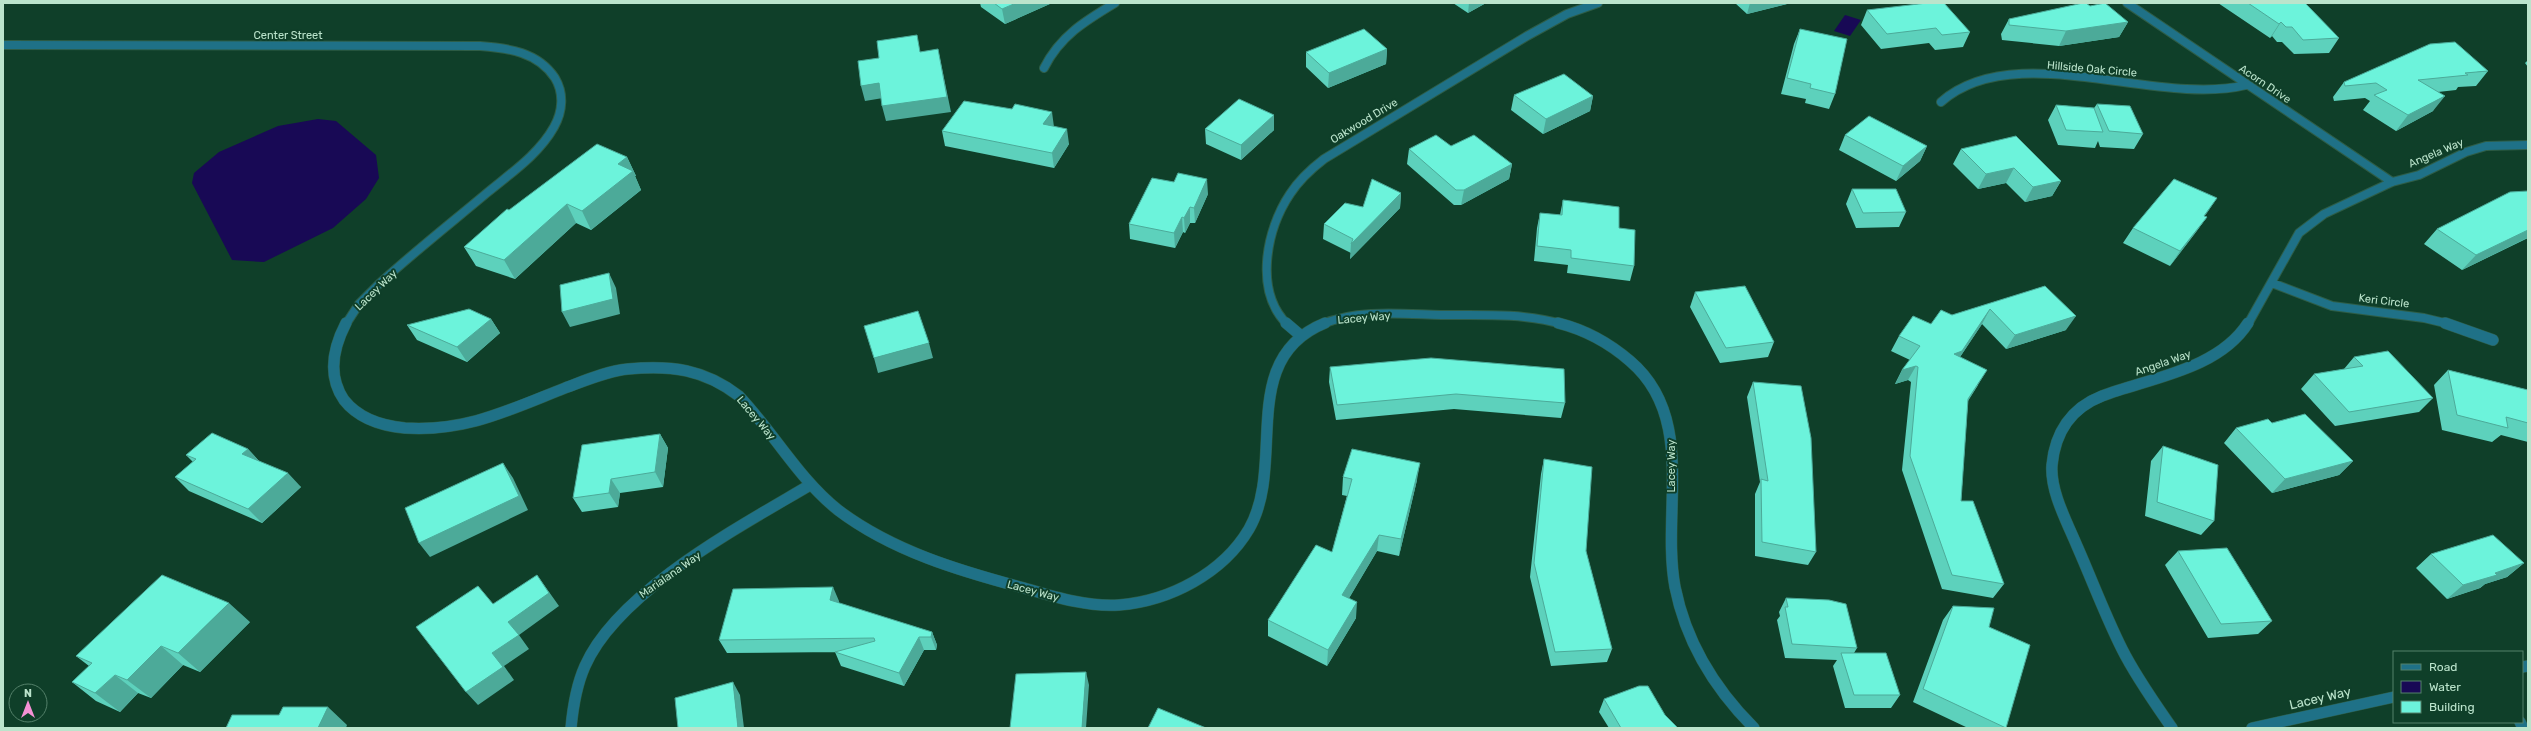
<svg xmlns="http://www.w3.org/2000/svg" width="2531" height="731" font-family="Rubik,sans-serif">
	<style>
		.water { fill: #180955 }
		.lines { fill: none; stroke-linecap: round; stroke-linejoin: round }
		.minor-far1-casing { stroke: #2e5d46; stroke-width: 10 }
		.minor-casing { stroke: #2e5d46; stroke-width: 12 }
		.minor-far1 { stroke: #1f7187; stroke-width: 8 }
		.minor { stroke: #1f7187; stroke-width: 11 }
		.wall { fill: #5dd1bc }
		.shaded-wall { fill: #4caa99 }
		.building { fill: #6cf3db; stroke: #4caa99 }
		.labels { text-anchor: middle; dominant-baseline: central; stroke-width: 4; stroke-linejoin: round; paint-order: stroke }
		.street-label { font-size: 11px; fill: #bbe4cc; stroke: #0f3f29 }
		.near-street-label { font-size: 13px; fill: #bbe4cc; stroke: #0f3f29 }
	</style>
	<rect width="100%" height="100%" fill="#0f3f29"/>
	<!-- water -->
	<path class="water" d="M 1845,15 L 1861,20 L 1850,36 L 1834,31 Z
		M 318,119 L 336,121 L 376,155 L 379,178 L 366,199 L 333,228 L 264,262 L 232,260 L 192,183 L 194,173 L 219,152 L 278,126 Z"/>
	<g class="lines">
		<defs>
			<path id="minor-far1" d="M 2127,3 L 2392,182
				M 3,45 L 480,46 C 508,48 538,52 555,78 C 564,93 563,111 554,127 C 539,154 511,173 488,192 C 451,223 414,252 379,284 L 359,304 L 346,324
				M 1044,68 C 1060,36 1085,21 1115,3
				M 1941,102 C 2015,37 2156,107 2246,85
				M 2272,283 L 2332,306 L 2424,318 L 2449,324
				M 1287,324 C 1254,291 1266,230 1290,194 C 1299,180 1311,169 1324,159 L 1527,36 L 1567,14 L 1598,3
				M 1322,324 C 1359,309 1402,314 1441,315 C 1481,315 1523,313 1562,324
				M 2248,324 L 2299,233 L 2324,214 L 2392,182 L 2419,175 L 2466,152 L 2486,146 L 2528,145"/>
			<path id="minor" d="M 346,323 C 333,348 327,375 344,400 C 359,419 383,426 405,428 C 466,432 509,410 565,388 C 584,381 607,371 628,369 C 671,365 704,369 739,396 C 774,433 798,478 838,510 C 892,551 960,571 1024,588 C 1055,597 1087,607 1119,605 C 1170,601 1223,573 1249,529 C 1287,463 1236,359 1325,323
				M 1286,323 L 1300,335
				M 1558,323 C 1586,330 1608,342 1630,361 C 1697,418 1661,511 1675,587 C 1686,642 1715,689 1754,728
				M 2445,323 L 2493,340
				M 2522,667 L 2528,666
				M 2520,722 L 2523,728
				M 571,728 C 573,706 576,686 585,666 C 618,591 741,526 810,485
				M 2172,728 C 2154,702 2136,677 2122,649 C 2105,615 2092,580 2077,546 C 2067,522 2050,491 2052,465 C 2055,433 2071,408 2102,396 C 2149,378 2218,370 2248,323
				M 2252,728 L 2394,697"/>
		</defs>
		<!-- minor-far1 casing -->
		<use href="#minor-far1" class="minor-far1-casing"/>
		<!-- minor casing -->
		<use href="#minor" class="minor-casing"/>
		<!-- minor-far1 -->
		<use href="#minor-far1" class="minor-far1"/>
		<!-- minor -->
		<use href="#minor" class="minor"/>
	</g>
	<!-- wall -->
	<path class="wall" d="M 980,3 L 1052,3 L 1005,24 L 981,7 Z
		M 1453,3 L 1486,3 L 1468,13 Z
		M 1735,3 L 1787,3 L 1787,4 L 1747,14 Z
		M 2218,3 L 2305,3 L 2339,38 L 2329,53 L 2294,54 L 2282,42 L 2277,42 L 2272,36 L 2270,38 Z
		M 2090,6 L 2128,22 L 2119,37 L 2059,46 L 2002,40 L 2001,34 L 2009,19 Z
		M 1867,10 L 1970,32 L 1963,47 L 1935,50 L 1929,43 L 1881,49 L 1861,25 Z
		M 1800,29 L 1835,94 L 1829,109 L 1805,103 L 1806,99 L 1781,94 L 1794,44 Z
		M 1387,49 L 1386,64 L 1328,88 L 1306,67 L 1306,52 Z
		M 2528,60 L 2528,67 L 2525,63 Z
		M 2488,71 L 2476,86 L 2458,87 L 2456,90 L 2438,92 L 2433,111 L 2396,131 L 2363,110 L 2370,101 L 2365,98 L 2334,101 L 2333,97 L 2344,82 Z
		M 1514,95 L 1593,96 L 1590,111 L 1543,134 L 1511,110 Z
		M 2097,104 L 2143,134 L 2134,149 L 2100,147 L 2098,141 L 2095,148 L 2058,145 L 2048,120 L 2056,105 L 2094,108 Z
		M 1274,115 L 1274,130 L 1241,160 L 1206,144 L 1205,129 Z
		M 1054,126 L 1069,144 L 1054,168 L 945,146 L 942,131 Z
		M 1845,135 L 1927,146 L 1920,161 L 1896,181 L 1839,150 Z
		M 1451,146 L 1512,164 L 1509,179 L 1461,205 L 1454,205 L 1407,164 L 1409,149 Z
		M 1961,149 L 2061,181 L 2052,196 L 2025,202 L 2006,183 L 1978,189 L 1953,164 Z
		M 627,157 L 636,176 L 635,176 L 641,190 L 591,230 L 576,223 L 515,279 L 476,266 L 464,247 L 509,210 Z
		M 1852,189 L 1906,212 L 1899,227 L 1856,228 L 1846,204 Z
		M 2528,191 L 2528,238 L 2462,270 L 2424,244 L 2437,229 Z
		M 1401,193 L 1400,208 L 1350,259 L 1351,253 L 1323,239 L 1324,224 L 1363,207 Z
		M 1208,194 L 1195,223 L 1190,223 L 1185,233 L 1183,232 L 1175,248 L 1130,239 L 1129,224 Z
		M 1563,200 L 1619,228 L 1634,266 L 1630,281 L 1567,273 L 1568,265 L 1534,261 L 1537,228 L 1540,213 L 1560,215 Z
		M 2205,216 L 2207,217 L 2196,232 L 2170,266 L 2123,243 L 2133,228 Z
		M 2045,286 L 2066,330 L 2006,349 L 1982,324 L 1960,357 L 1978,385 L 1968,401 L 1961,501 L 2004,584 L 1993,598 L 1942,589 L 1902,470 L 1911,382 L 1908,380 L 1895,384 L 1902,370 L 1910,360 L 1891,351 L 1899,336 L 1931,324 L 1952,315 Z
		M 1695,292 L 1774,342 L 1768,357 L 1720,363 L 1690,307 Z
		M 491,319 L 500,333 L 467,362 L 417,340 L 407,325 Z
		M 2354,357 L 2433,398 L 2419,412 L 2335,426 L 2301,389 L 2314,374 L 2344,369 Z
		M 1330,367 L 1565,403 L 1561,418 L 1454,409 L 1336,420 L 1329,382 Z
		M 2448,370 L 2528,390 L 2528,442 L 2501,435 L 2492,442 L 2442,430 L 2434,385 Z
		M 1753,382 L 1816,552 L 1808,565 L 1755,556 L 1755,494 L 1760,482 L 1747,397 Z
		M 2272,423 L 2353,461 L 2339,475 L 2272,493 L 2224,443 L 2236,428 Z
		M 660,434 L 668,448 L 663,487 L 620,493 L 618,507 L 582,512 L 573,498 Z
		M 2163,446 L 2214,521 L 2201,535 L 2145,516 L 2151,461 Z
		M 248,449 L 259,461 L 301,487 L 262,523 L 189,491 L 175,477 L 193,462 L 186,455 Z
		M 1544,459 L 1586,551 L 1612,649 L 1607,662 L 1551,666 L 1530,577 L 1541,474 Z
		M 1343,477 L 1417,480 L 1399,556 L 1377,551 L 1349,598 L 1356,618 L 1327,666 L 1268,636 L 1268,620 L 1332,552 L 1347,496 L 1342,495 Z
		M 2178,551 L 2272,621 L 2258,634 L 2208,638 L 2165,565 Z
		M 2431,554 L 2524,563 L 2507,577 L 2485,584 L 2480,588 L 2447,599 L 2416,568 Z
		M 1786,598 L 1857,648 L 1854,653 L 1900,695 L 1891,708 L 1845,708 L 1833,666 L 1837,660 L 1785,658 L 1777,620 L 1780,616 L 1779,612 Z
		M 839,601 L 838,603 L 932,632 L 937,645 L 936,650 L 924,650 L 904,686 L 841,666 L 835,652 L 838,652 L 727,653 L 719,640 Z
		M 1953,606 L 1989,627 L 2006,728 L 1968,728 L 1913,702 L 1943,620 Z
		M 250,622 L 200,672 L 183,665 L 151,698 L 138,693 L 120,712 L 96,701 L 72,682 L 89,666 L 76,656 Z
		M 1604,699 L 1665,715 L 1678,728 L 1609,728 L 1599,712 Z"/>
	<!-- shaded-wall -->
	<path class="shaded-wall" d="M 1016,3 L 1052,3 L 1005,24 L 1002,9 Z
		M 1469,3 L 1486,3 L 1468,13 Z
		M 1750,3 L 1787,3 L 1787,4 L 1747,14 Z
		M 2128,22 L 2119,37 L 2059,46 L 2066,31 Z
		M 2281,22 L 2272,36 L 2270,38 L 2279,24 Z
		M 938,49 L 951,112 L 886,121 L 882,106 Z
		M 1387,49 L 1386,64 L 1328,88 L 1329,73 Z
		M 879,83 L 883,98 L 865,101 L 861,86 Z
		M 1593,96 L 1590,111 L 1543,134 L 1546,119 Z
		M 2445,96 L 2433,111 L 2396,131 L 2408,115 Z
		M 1052,112 L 1054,127 L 1043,124 Z
		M 1274,115 L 1274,130 L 1241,160 L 1241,145 Z
		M 1067,129 L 1069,144 L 1054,168 L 1052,153 Z
		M 1927,146 L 1920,161 L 1896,181 L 1903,166 Z
		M 627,157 L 636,176 L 635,176 L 641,190 L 591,230 L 582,211 L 618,164 Z
		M 1512,164 L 1509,179 L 1461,205 L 1464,190 Z
		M 2014,168 L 2006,183 L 1978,189 L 1986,174 Z
		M 1207,179 L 1208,194 L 1195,223 L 1194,208 Z
		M 2061,181 L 2052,196 L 2025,202 L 2033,187 Z
		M 1401,193 L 1400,208 L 1350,259 L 1351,244 Z
		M 2217,198 L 2207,213 L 2193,231 L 2204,216 Z
		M 567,204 L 576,223 L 515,279 L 504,260 Z
		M 1190,207 L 1190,223 L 1185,233 L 1184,218 Z
		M 1182,217 L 1183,232 L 1175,248 L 1174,233 Z
		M 2207,217 L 2196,232 L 2170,266 L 2180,251 Z
		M 2528,230 L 2528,238 L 2527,238 L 2462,270 L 2476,255 Z
		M 609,273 L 616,288 L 620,314 L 570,327 L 562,312 Z
		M 1990,309 L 1982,324 L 1954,366 L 1954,354 Z
		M 2076,316 L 2066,330 L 2006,349 L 2015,335 Z
		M 491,319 L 500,333 L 467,362 L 457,347 Z
		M 929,343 L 933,358 L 878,373 L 874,358 Z
		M 1916,366 L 1908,380 L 1895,384 L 1902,370 Z
		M 1987,370 L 1978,385 L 1959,414 L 1968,399 Z
		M 660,434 L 668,448 L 663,487 L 655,472 Z
		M 248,449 L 261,463 L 242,454 Z
		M 2353,461 L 2339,475 L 2272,493 L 2285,479 Z
		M 503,463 L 513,478 L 528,510 L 430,557 L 419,543 Z
		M 1420,463 L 1417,480 L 1399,556 L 1401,539 Z
		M 288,473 L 301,487 L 262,523 L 248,509 Z
		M 611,479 L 620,493 L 618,507 L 609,493 Z
		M 1379,535 L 1377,551 L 1341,612 L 1342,595 Z
		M 2524,563 L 2507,577 L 2485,584 L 2480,588 L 2447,599 L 2463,585 L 2495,573 Z
		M 537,575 L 559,606 L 519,635 L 529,649 L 504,666 L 514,680 L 478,705 L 466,692 L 492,653 L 508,622 Z
		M 833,587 L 839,601 L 836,614 L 830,600 Z
		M 1357,602 L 1356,618 L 1327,666 L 1328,650 Z
		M 229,603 L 250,622 L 200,672 L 178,653 Z
		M 932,632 L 937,645 L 936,650 L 931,637 Z
		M 919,637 L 924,650 L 904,686 L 899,673 Z
		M 161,646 L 183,665 L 151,698 L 127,680 Z
		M 1086,672 L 1089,685 L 1086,728 L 1082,728 Z
		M 115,675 L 138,693 L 120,712 L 95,693 Z
		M 733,682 L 740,695 L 744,728 L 738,728 Z
		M 328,707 L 347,725 L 346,728 L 318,728 Z"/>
	<!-- building -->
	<path class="building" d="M 994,3 L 1016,3 L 1002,9 Z
		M 1927,3 L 1944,3 L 1970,32 L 1942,35 L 1936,28 L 1887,34 L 1867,10 Z
		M 2083,3 L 2086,3 L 2090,6 L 2105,3 L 2128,22 L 2066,31 L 2009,25 L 2009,19 Z
		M 2248,3 L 2305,3 L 2339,38 L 2303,40 L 2292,27 L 2286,27 L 2281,22 L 2279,24 Z
		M 1364,29 L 1387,49 L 1329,73 L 1306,52 Z
		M 1800,29 L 1847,39 L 1835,94 L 1810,88 L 1811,84 L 1787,78 Z
		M 917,35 L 920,52 L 938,49 L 947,97 L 882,106 L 879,83 L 861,86 L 858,61 L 879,58 L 877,41 Z
		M 2455,42 L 2488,71 L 2465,73 L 2468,75 L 2418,80 L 2445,96 L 2408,115 L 2374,95 L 2387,90 L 2376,83 L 2345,86 L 2344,82 L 2430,44 Z
		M 1564,74 L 1593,96 L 1546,119 L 1514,95 Z
		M 1239,99 L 1274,115 L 1241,145 L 1205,129 Z
		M 964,101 L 1012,109 L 1015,104 L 1052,112 L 1043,124 L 1067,129 L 1052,153 L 942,131 Z
		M 2097,104 L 2130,106 L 2143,134 L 2109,131 Z
		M 2056,105 L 2094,108 L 2103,132 L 2066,130 Z
		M 1869,116 L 1927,146 L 1903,166 L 1845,135 Z
		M 1436,135 L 1451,146 L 1474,135 L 1512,164 L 1464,190 L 1456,190 L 1409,149 Z
		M 2016,136 L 2061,181 L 2033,187 L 2014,168 L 1986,174 L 1961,149 Z
		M 597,144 L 627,157 L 618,164 L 633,171 L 582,211 L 567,204 L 504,260 L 464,247 L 507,209 L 509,210 Z
		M 1178,173 L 1207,179 L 1194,208 L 1190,207 L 1184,218 L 1182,217 L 1174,233 L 1129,224 L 1152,178 L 1174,182 Z
		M 1372,179 L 1401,193 L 1351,244 L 1353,239 L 1324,224 L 1345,203 L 1363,207 Z
		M 2174,179 L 2217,198 L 2204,216 L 2207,217 L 2180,251 L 2133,228 Z
		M 1852,189 L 1896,189 L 1906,212 L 1863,213 Z
		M 2528,191 L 2528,230 L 2476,255 L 2437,229 L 2510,192 Z
		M 1563,200 L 1619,207 L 1619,228 L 1635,230 L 1634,266 L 1571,258 L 1571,250 L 1537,246 L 1540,213 L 1562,215 Z
		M 609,273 L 613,299 L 562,312 L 560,285 Z
		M 1745,286 L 1774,342 L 1726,348 L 1695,292 Z
		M 2045,286 L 2076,316 L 2015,335 L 1990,309 L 1962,351 L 1954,354 L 1987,370 L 1968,399 L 1961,501 L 1973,501 L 2004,584 L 1952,575 L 1910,456 L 1918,367 L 1916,366 L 1902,370 L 1920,346 L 1899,336 L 1913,316 L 1931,324 L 1941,310 L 1952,315 Z
		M 469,309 L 491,319 L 457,347 L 407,325 Z
		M 918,311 L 929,343 L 874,358 L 864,326 Z
		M 2388,351 L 2433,398 L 2349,412 L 2314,374 L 2363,366 L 2354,357 Z
		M 1431,358 L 1564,369 L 1565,403 L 1456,394 L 1337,405 L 1330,367 Z
		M 2448,370 L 2528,390 L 2528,423 L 2506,417 L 2508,428 L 2457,415 Z
		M 1753,382 L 1801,386 L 1811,438 L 1816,552 L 1762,542 L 1761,479 L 1768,481 Z
		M 2305,414 L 2353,461 L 2285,479 L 2236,428 L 2268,419 L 2272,423 Z
		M 212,433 L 248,449 L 242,454 L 288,473 L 248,509 L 175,477 L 196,459 L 186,455 Z
		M 660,434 L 655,472 L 611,479 L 609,493 L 573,498 L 582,445 Z
		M 2163,446 L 2218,465 L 2214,521 L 2157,502 Z
		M 1352,449 L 1420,463 L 1401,539 L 1379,535 L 1342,595 L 1357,602 L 1328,650 L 1268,620 L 1316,545 L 1332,552 L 1352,479 L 1343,477 Z
		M 1544,459 L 1592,467 L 1586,551 L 1612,649 L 1555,652 L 1534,563 Z
		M 503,463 L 519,496 L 419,543 L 405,508 Z
		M 2493,535 L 2524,563 L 2495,573 L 2497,575 L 2463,585 L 2431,554 Z
		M 2227,548 L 2272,621 L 2221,624 L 2178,551 Z
		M 162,575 L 229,603 L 178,653 L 161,646 L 127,680 L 115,675 L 95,693 L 72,682 L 92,663 L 76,656 Z
		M 537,575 L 549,593 L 508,622 L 519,635 L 492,653 L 503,667 L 466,692 L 416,627 L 478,586 L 493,604 Z
		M 833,587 L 830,600 L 932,632 L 931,637 L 919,637 L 899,673 L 835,652 L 875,641 L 874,638 L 719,640 L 733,589 Z
		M 1786,598 L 1829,600 L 1846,604 L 1857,648 L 1792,644 L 1785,607 L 1788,607 Z
		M 1953,606 L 1994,608 L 1989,627 L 2030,645 L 2006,728 L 1923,689 Z
		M 1841,653 L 1886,653 L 1900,695 L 1854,695 Z
		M 1086,672 L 1082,728 L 1010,728 L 1016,674 Z
		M 733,682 L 738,728 L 678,728 L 675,698 Z
		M 1639,686 L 1648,686 L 1665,715 L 1678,728 L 1621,728 L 1604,699 Z
		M 283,707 L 328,707 L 318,728 L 226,728 L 232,715 L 279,715 Z
		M 1158,708 L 1206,728 L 1148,728 Z"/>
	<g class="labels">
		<!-- street labels -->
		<g class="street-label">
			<text x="288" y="35">Center Street</text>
			<text transform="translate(2092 69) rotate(5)">Hillside Oak Circle</text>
			<text transform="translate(2265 84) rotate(34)">Acorn Drive</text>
			<text transform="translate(1364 121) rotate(-31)">Oakwood Drive</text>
			<text transform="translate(2436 153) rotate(-23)">Angela Way</text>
			<text transform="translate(376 290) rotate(-44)">Lacey Way</text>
			<text transform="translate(2384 301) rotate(7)">Keri Circle</text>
			<text transform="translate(1364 318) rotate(-5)">Lacey Way</text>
			<text transform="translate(2163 363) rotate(-19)">Angela Way</text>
			<text transform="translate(756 418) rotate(50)">Lacey Way</text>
			<text transform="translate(1671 466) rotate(-90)">Lacey Way</text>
			<text transform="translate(670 575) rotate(-35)">Marialana Way</text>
			<text transform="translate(1033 591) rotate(15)">Lacey Way</text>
		</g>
		<!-- near-street labels -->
		<g class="near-street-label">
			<text transform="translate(2320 698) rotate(-13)">Lacey Way</text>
		</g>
	</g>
	<!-- border -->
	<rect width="2531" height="731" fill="none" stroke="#bbe4cc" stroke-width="8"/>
	<!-- legend -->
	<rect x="2393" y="651" width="130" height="72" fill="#0f3f29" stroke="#54816a"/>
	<rect x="2401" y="664" width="20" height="6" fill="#1f7187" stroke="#54816a"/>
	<text x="2429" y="671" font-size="12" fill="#bbe4cc">Road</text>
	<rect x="2401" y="681" width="20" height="12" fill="#180955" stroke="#54816a"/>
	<text x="2429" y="691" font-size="12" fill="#bbe4cc">Water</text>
	<rect x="2401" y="701" width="20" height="12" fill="#6cf3db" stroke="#54816a"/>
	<text x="2429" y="711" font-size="12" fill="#bbe4cc">Building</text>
	<!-- north arrow -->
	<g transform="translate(28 703)"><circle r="19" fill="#0f3f29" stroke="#54816a"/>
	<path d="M0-3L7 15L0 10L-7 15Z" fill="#f491d4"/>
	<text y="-6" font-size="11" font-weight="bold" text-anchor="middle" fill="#bbe4cc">N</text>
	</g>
</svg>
